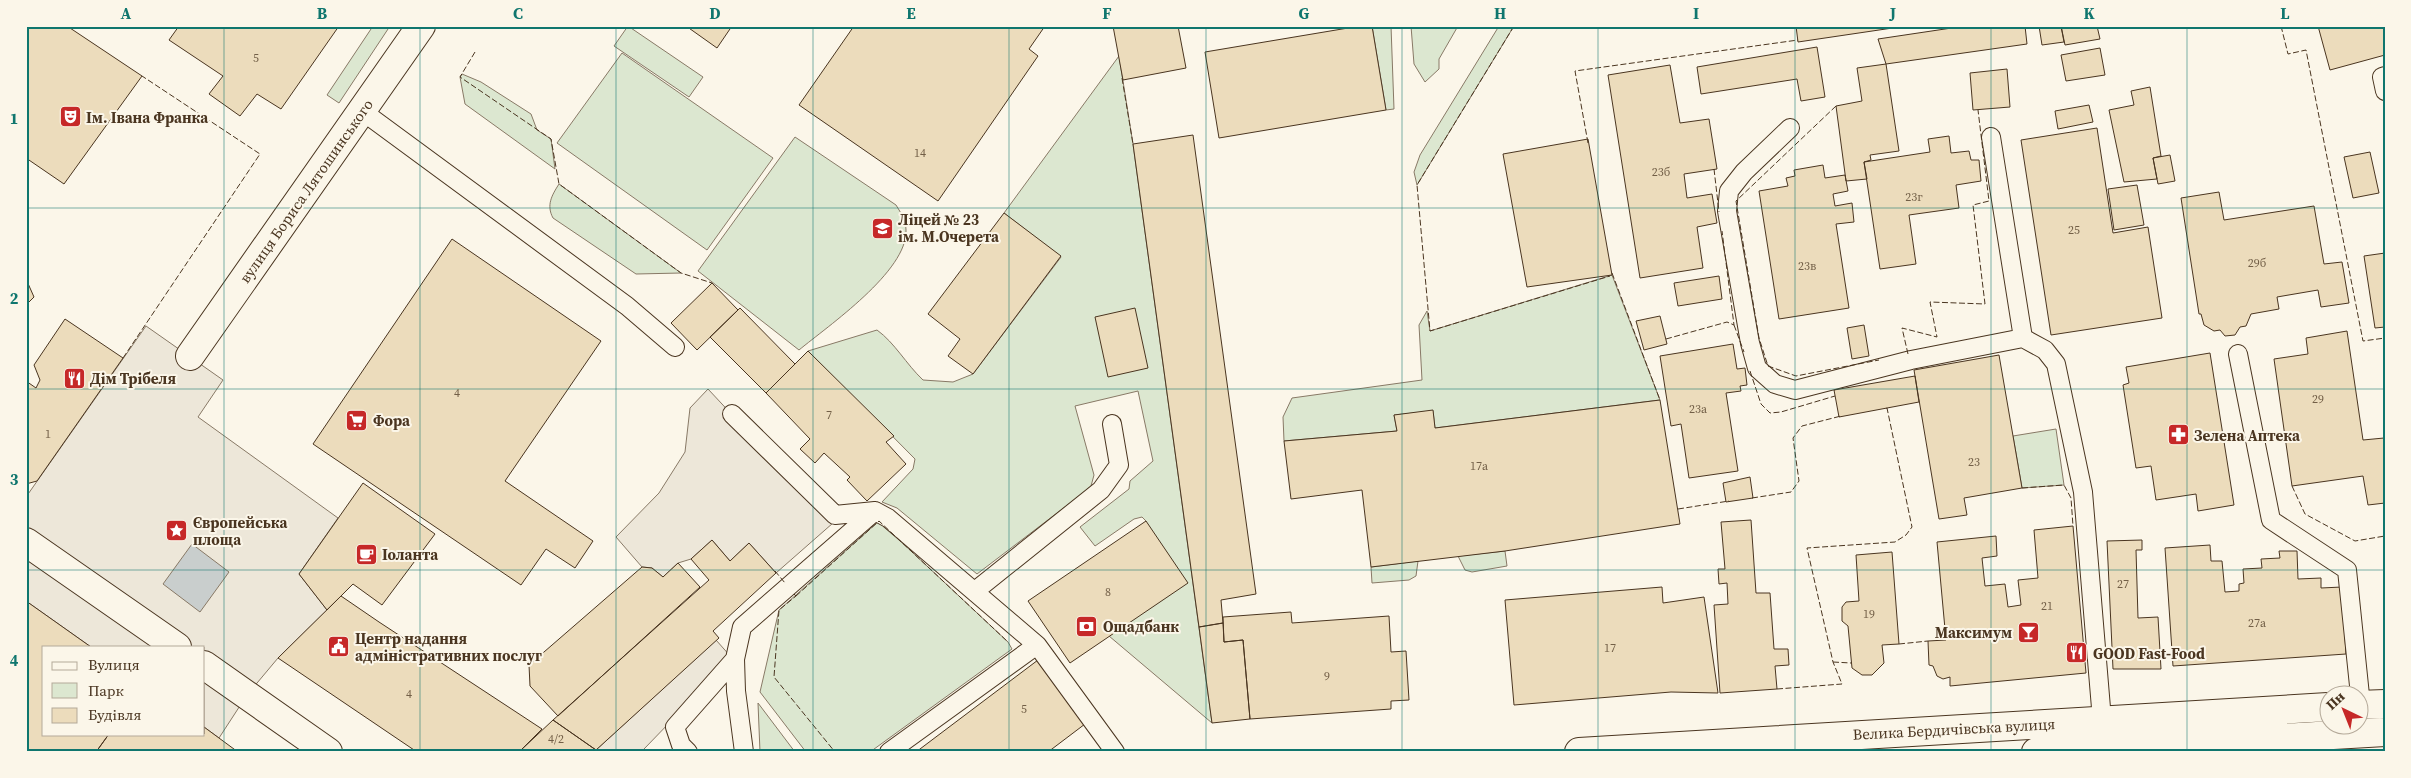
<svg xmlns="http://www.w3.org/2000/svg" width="2411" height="778" font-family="'Source Serif 4',serif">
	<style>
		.green { fill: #dce7d0; stroke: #887966 }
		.parking { fill: #ede7d9; stroke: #887966 }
		.water { fill: #c9cecd; stroke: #887966 }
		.building { fill: #ecdcbc; stroke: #4a3520 }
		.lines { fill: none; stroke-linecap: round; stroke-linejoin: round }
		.lane-casing { stroke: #4a3520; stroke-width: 20 }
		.street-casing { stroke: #4a3520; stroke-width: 30 }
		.highway-casing { stroke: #4a3520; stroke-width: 30 }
		.lane { stroke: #fbf6e9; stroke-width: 18 }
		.street { stroke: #fbf6e9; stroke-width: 28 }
		.highway { stroke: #fbf6e9; stroke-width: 28 }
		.fence { stroke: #4a3520; stroke-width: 1; stroke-dasharray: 6 2.5; stroke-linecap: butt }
		.grid { fill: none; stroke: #0f766e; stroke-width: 1; stroke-opacity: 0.55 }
		.labels { text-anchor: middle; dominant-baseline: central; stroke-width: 4; stroke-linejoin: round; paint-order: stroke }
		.number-label { font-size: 12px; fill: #725f47 }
		.poi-label { font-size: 15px; font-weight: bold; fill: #4a3520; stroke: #fbf6e9; text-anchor: start }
		.street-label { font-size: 15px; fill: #4a3520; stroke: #fbf6e9 }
		.neatline { fill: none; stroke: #0f766e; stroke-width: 2 }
		.grid-label { font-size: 16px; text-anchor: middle; font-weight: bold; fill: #0f766e }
	</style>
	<rect width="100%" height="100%" fill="#fbf6e9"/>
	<!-- green -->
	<path class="green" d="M 373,26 L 390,26 L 339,103 L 327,95 Z
		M 628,26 L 703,77 L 689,97 L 614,46 Z
		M 1372,26 L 1391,26 L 1394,109 L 1386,110 Z
		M 1411,26 L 1458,26 L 1439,59 L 1439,69 L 1425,82 L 1414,64 Z
		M 1499,26 L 1514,26 L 1417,185 L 1414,172 L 1420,155 Z
		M 622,53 L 773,158 L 707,250 L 557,143 Z
		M 1119,56 L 1133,144 L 1212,723 L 1109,636 L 1146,521 L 1142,517 L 1134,519 L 1095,546 L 1080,527 L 1129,489 L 1130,481 L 1153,461 L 1138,391 L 1075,406 L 1094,475 L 1091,486 L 1082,494 L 977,574 L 897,508 L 882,502 L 913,469 L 915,459 L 808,351 L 877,330 C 895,343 906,364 923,380 L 953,382 L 973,374 L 1061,257 L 1004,213 Z
		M 462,74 L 481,82 L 531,114 L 537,130 L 551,139 L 555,169 L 465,104 L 460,77 Z
		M 795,137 L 896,205 C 901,213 906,221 906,230 C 908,271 828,326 799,350 L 698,271 Z
		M 559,184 L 681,273 L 636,274 L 553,218 C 546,205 552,195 559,184 Z
		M 1612,275 L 1660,400 L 1435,428 L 1433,411 L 1394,415 L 1397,431 L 1284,441 L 1283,417 L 1292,398 L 1422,380 L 1419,325 L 1427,311 L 1430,331 Z
		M 2056,429 L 2064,485 L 2022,488 L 2013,436 Z
		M 879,521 L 1008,642 L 1012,649 L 870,752 L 806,752 L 760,692 L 779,610 Z
		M 1505,551 L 1507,566 L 1472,572 L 1465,570 L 1458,556 Z
		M 1418,561 L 1416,576 L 1409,580 L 1372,583 L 1371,567 Z
		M 758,703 L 795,752 L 760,752 Z"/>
	<!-- parking -->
	<path class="parking" d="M 146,326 L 223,380 L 198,417 L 338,518 L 299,574 L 327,610 L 278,658 L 247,695 L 219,738 L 204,727 L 204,647 L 91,647 L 26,601 L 26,497 Z
		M 708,389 L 833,523 L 776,573 L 749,543 L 730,561 L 712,540 L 691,559 L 678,563 L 663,577 L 652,568 L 642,567 L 616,537 L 659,493 L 685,452 L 690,408 Z
		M 716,640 L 732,658 L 644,749 L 647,752 L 599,752 L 596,750 Z"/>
	<!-- water -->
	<path class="water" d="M 192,544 L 229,572 L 200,612 L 163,584 Z"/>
	<!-- building -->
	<path class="building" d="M 26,26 L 67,26 L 142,76 L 64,184 L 26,158 Z
		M 179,26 L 339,26 L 281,109 L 257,94 L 240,116 L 209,94 L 223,76 L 169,40 Z
		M 686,26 L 732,26 L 717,48 Z
		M 854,26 L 1045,26 L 1029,49 L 1038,56 L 938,201 L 799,105 Z
		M 1113,26 L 1178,26 L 1186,68 L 1123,80 Z
		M 1360,26 L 1372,26 L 1386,110 L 1219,138 L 1205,52 Z
		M 1796,26 L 1906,26 L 1798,42 Z
		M 1965,26 L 2025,26 L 2027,44 L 1886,64 L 1878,39 Z
		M 2039,26 L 2061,26 L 2064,42 L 2042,45 Z
		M 2061,26 L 2097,26 L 2100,39 L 2065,45 Z
		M 2318,26 L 2385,26 L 2385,55 L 2330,70 Z
		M 1817,47 L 1825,97 L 1801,101 L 1797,79 L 1701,94 L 1697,67 Z
		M 2100,48 L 2105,75 L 2066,81 L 2061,55 Z
		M 1886,64 L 1899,151 L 1870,155 L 1871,160 L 1864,162 L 1867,179 L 1846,181 L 1836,106 L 1862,101 L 1857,68 Z
		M 1670,65 L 1680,123 L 1709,119 L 1717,169 L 1684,174 L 1687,198 L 1712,194 L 1717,223 L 1697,227 L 1703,268 L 1640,278 L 1608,75 Z
		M 2007,69 L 2010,107 L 1973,110 L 1970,73 Z
		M 2150,87 L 2161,156 L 2153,158 L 2157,179 L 2124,182 L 2109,110 L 2134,105 L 2131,91 Z
		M 2089,105 L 2093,122 L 2058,129 L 2055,111 Z
		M 2097,128 L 2113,233 L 2148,227 L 2162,318 L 2051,335 L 2021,140 Z
		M 1193,135 L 1256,594 L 1221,600 L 1223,623 L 1199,627 L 1133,144 Z
		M 1949,136 L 1951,153 L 1969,151 L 1971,160 L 1979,160 L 1981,181 L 1956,185 L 1959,208 L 1909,215 L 1916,264 L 1880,269 L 1864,162 L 1930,152 L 1928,139 Z
		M 1588,139 L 1612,275 L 1527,287 L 1503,154 Z
		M 2370,152 L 2379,193 L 2353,198 L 2344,157 Z
		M 2170,155 L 2175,181 L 2158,184 L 2153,158 Z
		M 1823,165 L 1825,178 L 1845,175 L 1848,191 L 1833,194 L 1835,206 L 1852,203 L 1854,222 L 1836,224 L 1849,308 L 1779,319 L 1759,191 L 1788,186 L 1786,178 L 1795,176 L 1794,170 Z
		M 2137,185 L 2144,225 L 2114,230 L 2108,189 Z
		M 2219,192 L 2224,220 L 2314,206 L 2324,264 L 2342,262 L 2349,303 L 2321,307 L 2318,290 L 2277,297 L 2279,309 L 2251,314 L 2246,326 L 2240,327 L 2235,335 L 2225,336 L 2220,330 L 2214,331 L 2204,325 L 2201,314 L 2199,314 L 2181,198 Z
		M 1004,213 L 1061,256 L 973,374 L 948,356 L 960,339 L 928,314 Z
		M 452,239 L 601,341 L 505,481 L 593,541 L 575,568 L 546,549 L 521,585 L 313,444 Z
		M 2385,253 L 2385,327 L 2375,328 L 2364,256 Z
		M 1719,276 L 1722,299 L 1678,306 L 1674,283 Z
		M 26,279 L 34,297 L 26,305 Z
		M 712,283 L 738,310 L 697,350 L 671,323 Z
		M 740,308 L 795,364 L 766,393 L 710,337 Z
		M 1135,308 L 1148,368 L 1108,377 L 1095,317 Z
		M 1660,316 L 1667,344 L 1644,350 L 1636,321 Z
		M 65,319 L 123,358 L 37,481 L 26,484 L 26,381 L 36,388 L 40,380 L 34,365 Z
		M 1864,325 L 1869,356 L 1852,359 L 1847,328 Z
		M 2347,331 L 2363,440 L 2384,438 L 2385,503 L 2368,505 L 2363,476 L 2292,486 L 2274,359 L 2308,354 L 2306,338 Z
		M 1733,344 L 1737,369 L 1745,368 L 1747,385 L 1740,386 L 1741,391 L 1726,393 L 1738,471 L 1689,478 L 1681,424 L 1671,426 L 1660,356 Z
		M 808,351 L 894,436 L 886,442 L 906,464 L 867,501 L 847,480 L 850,477 L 824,453 L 815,463 L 800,449 L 810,439 L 766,393 Z
		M 2210,353 L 2234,505 L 2198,511 L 2196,494 L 2156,500 L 2151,466 L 2136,468 L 2123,385 L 2129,383 L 2126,367 Z
		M 1999,355 L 2022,488 L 1964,498 L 1967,515 L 1939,519 L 1914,370 Z
		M 1915,376 L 1919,402 L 1839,417 L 1834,390 Z
		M 1660,400 L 1680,524 L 1505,551 L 1371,567 L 1362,490 L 1291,499 L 1284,441 L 1397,431 L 1394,415 L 1433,410 L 1435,428 Z
		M 1750,477 L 1753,498 L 1726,502 L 1723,483 Z
		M 363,483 L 435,534 L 382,605 L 353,584 L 327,610 L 299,574 Z
		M 1751,520 L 1756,593 L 1770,593 L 1774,649 L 1788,649 L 1789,665 L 1775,666 L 1777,689 L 1720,693 L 1714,605 L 1728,604 L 1727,583 L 1719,584 L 1718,569 L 1725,569 L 1721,522 Z
		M 1146,521 L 1188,583 L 1070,663 L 1028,601 Z
		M 2073,526 L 2086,673 L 1950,686 L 1950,677 L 1943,679 L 1937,676 L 1933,666 L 1929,665 L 1928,641 L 1946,640 L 1937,542 L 1996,536 L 1997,556 L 1982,558 L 1985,586 L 2005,584 L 2008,607 L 2021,605 L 2018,580 L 2038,578 L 2034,530 Z
		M 712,540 L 730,561 L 749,543 L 776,573 L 713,631 L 719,638 L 596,750 L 553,720 L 709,580 L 691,559 Z
		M 2142,540 L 2142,550 L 2136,550 L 2138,618 L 2158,617 L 2161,669 L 2113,669 L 2107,541 Z
		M 2210,545 L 2211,561 L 2222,561 L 2225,592 L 2239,591 L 2239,584 L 2244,583 L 2243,569 L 2262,568 L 2261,559 L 2280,558 L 2279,551 L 2297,551 L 2298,579 L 2321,578 L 2321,588 L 2342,587 L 2346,654 L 2173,666 L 2165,548 Z
		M 1892,552 L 1899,644 L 1882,645 L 1884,663 L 1872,675 L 1862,675 L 1852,668 L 1848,626 L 1842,621 L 1842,607 L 1846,602 L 1859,601 L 1856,555 Z
		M 678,563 L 700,587 L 558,716 L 530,686 L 529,665 L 642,567 L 652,568 L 663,577 Z
		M 1662,587 L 1663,603 L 1704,597 L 1718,693 L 1671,692 L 1514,705 L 1505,600 Z
		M 341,596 L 379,622 L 542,729 L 519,752 L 417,752 L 278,658 Z
		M 26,601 L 91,647 L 44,647 L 44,734 L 109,734 L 96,752 L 26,752 Z
		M 1291,612 L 1292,623 L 1389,616 L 1391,652 L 1406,651 L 1409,700 L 1391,701 L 1391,709 L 1250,719 L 1243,640 L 1224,642 L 1223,617 Z
		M 1223,623 L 1224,642 L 1243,640 L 1250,719 L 1212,723 L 1199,627 Z
		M 1038,660 L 1085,724 L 1048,752 L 916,752 Z
		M 553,720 L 596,750 L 599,752 L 519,752 Z
		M 204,727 L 238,752 L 96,752 L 109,734 L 204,734 Z"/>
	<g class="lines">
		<defs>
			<path id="lane" d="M 2385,76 L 2382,77 L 2385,91
				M 362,111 L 627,306 L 675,347
				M 1790,128 L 1744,172 L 1729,191 L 1727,211 L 1750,343 L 1757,368 L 1775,384 L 1795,390 L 1911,360 L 2023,338 L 2045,350 L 2056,364 L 2083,492 L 2102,720
				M 1991,137 L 2023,338
				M 2238,354 L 2271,520 L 2347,570 L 2361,705
				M 732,414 L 835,515 L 875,511 L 888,518 L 1037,645 L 1115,752
				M 975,591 L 1101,490 L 1119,465 L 1112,424
				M 688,752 L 681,745 L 675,727 L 735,659
				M 744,752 L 736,691 L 735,659 L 742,627 L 875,511
				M 889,752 L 1037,645"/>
			<path id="street" d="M 190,356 L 421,26
				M 26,542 L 177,647
				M 204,665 L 328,752"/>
			<path id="highway" d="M 2358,705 L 2385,704
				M 1579,752 L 2328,707
				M 2036,752 L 2385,732"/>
		</defs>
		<!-- lane casing -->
		<use href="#lane" class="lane-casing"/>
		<!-- street casing -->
		<use href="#street" class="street-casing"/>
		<!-- highway casing -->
		<use href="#highway" class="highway-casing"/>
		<!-- lane -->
		<use href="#lane" class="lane"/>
		<!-- street -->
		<use href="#street" class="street"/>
		<!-- highway -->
		<use href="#highway" class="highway"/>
		<!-- fence -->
		<path class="fence" d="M 1514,26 L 1417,185 L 1430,331 L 1610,276
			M 2281,26 L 2288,54 L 2306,50 L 2363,341 L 2385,338
			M 475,52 L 460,77 L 551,139 L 559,184 L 681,273 L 712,283
			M 1122,78 L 1133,144
			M 1836,106 L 1736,201 L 1759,338 L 1768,366 L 1796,376 L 1879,360
			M 1588,143 L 1575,71 L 1798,40
			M 1714,169 L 1719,212
			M 1612,273 L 1660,400
			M 1734,325 L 1744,352
			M 1666,339 L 1727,322 L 1734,325 L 1722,231
			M 1908,354 L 1902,328 L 1937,337 L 1930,302 L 1985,304 L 1973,205 L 1989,201 L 1978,110
			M 123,358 L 260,154 L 142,76
			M 1750,371 L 1761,404 L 1770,413 L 1781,412 L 1835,396
			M 2292,486 L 2305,514 L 2355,541 L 2385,536
			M 2022,488 L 2064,485 L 2071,498 L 2073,526
			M 1752,498 L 1791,492 L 1799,481 L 1793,438 L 1802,426 L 1841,416
			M 1678,509 L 1729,501
			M 775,571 L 785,583
			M 794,594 L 796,596 L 779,610 L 774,677 L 835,752
			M 796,596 L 879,521 L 1008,642
			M 1899,644 L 1928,641
			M 1833,662 L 1851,663
			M 1777,689 L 1842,684 L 1833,662 L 1807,548 L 1895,542 L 1906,535 L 1912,527 L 1887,408 L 1885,409"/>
	</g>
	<!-- grid -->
	<path class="grid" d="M 224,26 L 224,752M 420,26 L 420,752M 616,26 L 616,752M 813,26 L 813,752M 1009,26 L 1009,752M 1206,26 L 1206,752M 1402,26 L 1402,752M 1598,26 L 1598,752M 1795,26 L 1795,752M 1991,26 L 1991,752M 2187,26 L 2187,752M 26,208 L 2385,208M 26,389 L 2385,389M 26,570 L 2385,570"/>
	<!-- icons -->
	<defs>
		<symbol id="theatre-square" viewBox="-11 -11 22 22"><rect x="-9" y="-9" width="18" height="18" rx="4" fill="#c62828" stroke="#fbf6e9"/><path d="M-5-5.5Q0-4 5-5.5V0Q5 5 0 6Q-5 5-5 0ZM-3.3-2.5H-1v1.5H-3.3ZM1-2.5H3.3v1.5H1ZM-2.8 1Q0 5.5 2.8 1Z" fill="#fff"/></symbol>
		<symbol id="school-square" viewBox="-11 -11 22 22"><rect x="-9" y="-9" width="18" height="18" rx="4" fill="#c62828" stroke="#fbf6e9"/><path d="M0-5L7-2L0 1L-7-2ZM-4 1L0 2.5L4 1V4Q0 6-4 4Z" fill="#fff"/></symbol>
		<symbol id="restaurant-square" viewBox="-11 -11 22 22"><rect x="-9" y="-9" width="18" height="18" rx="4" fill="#c62828" stroke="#fbf6e9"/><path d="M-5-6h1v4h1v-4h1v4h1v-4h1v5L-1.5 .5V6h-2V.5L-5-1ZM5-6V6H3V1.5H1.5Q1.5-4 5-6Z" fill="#fff"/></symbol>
		<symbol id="supermarket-square" viewBox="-11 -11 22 22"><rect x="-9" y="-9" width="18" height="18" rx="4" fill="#c62828" stroke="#fbf6e9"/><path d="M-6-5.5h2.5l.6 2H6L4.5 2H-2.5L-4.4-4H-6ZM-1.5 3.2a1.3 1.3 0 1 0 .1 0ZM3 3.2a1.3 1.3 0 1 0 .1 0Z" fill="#fff"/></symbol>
		<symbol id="pharmacy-square" viewBox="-11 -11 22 22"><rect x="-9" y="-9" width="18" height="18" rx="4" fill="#c62828" stroke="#fbf6e9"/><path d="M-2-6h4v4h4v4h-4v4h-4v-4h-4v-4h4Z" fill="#fff"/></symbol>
		<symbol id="sight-square" viewBox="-11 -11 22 22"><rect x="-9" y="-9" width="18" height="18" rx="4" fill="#c62828" stroke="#fbf6e9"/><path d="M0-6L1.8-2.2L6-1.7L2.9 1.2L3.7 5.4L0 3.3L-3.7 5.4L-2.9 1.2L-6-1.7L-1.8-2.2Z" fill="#fff"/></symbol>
		<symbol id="cafe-square" viewBox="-11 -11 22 22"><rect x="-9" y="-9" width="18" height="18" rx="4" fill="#c62828" stroke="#fbf6e9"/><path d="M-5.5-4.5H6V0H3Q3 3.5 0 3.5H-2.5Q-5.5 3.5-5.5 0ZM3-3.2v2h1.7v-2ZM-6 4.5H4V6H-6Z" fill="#fff"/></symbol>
		<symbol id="bank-square" viewBox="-11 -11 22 22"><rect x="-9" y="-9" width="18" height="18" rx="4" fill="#c62828" stroke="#fbf6e9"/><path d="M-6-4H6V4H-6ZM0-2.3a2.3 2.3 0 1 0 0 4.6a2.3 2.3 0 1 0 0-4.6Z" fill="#fff"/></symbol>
		<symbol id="bar-square" viewBox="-11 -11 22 22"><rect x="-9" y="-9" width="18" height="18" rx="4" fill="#c62828" stroke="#fbf6e9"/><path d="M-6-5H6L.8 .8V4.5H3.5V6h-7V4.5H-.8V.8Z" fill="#fff"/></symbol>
		<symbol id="civic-square" viewBox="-11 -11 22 22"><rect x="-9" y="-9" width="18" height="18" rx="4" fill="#c62828" stroke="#fbf6e9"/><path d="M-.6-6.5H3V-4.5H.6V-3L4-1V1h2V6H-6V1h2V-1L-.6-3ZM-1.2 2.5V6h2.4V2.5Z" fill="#fff"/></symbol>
	</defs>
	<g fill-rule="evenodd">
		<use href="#theatre-square" x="58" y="104" width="25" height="25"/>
		<use href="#school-square" x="870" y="216" width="25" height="25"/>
		<use href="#restaurant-square" x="62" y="366" width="25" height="25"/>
		<use href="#supermarket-square" x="344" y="408" width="25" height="25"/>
		<use href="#pharmacy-square" x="2166" y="422" width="25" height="25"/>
		<use href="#sight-square" x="164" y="518" width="25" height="25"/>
		<use href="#cafe-square" x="354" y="542" width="25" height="25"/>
		<use href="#bank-square" x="1074" y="614" width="25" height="25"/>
		<use href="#bar-square" x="2016" y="620" width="25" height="25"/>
		<use href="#civic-square" x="326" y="634" width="25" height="25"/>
		<use href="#restaurant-square" x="2064" y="640" width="25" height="25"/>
	</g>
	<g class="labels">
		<!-- number labels -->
		<g class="number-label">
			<text x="256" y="58">5</text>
			<text x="920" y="153">14</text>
			<text x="1661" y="172">23б</text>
			<text x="1914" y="197">23г</text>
			<text x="2074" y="230">25</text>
			<text x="2257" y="263">29б</text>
			<text x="1807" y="266">23в</text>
			<text x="457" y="393">4</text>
			<text x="2318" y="399">29</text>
			<text x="1698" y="409">23а</text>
			<text x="829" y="415">7</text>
			<text x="48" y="434">1</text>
			<text x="1974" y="462">23</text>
			<text x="1479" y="466">17а</text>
			<text x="2123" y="584">27</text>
			<text x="1108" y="592">8</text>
			<text x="2047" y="606">21</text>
			<text x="1869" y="614">19</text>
			<text x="2257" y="623">27а</text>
			<text x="1610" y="648">17</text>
			<text x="1327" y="676">9</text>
			<text x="409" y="694">4</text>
			<text x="1024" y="709">5</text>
			<text x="556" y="739">4/2</text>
		</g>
		<!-- poi labels -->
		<g class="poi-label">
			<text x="86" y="117">Ім. Івана Франка</text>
			<text x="898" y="219">Ліцей № 23<tspan x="898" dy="17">ім. М.Очерета</tspan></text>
			<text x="90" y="378">Дім Трібеля</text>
			<text x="373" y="420">Фора</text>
			<text x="2194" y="435">Зелена Аптека</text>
			<text x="193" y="522">Європейська<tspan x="193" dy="17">площа</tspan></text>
			<text x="382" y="554">Іоланта</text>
			<text x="1103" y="626">Ощадбанк</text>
			<text x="2012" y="632" text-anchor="end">Максимум</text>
			<text x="355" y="638">Центр надання<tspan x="355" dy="17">адміністративних послуг</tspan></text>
			<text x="2093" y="653">GOOD Fast-Food</text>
		</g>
		<!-- street labels -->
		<g class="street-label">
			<text transform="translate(306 191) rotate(-55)">вулиця Бориса Лятошинського</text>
			<text transform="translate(1954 729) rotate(-3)">Велика Бердичівська вулиця</text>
		</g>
	</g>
	<!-- border -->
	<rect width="2411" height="778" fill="none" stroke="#fbf6e9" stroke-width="55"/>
	<!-- legend -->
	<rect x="42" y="646" width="162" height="90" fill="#fbf6e9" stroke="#b4a999"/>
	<rect x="52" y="662" width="25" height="8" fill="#fbf6e9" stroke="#b4a999"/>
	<text x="88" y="670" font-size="15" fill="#4a3520">Вулиця</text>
	<rect x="52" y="683" width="25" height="15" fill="#dce7d0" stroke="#b4a999"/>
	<text x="88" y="696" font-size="15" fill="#4a3520">Парк</text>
	<rect x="52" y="708" width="25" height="15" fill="#ecdcbc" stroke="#b4a999"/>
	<text x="88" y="720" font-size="15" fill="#4a3520">Будівля</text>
	<!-- north arrow -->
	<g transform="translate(2344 710) rotate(317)"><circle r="24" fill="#fbf6e9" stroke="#b4a999"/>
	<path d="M0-4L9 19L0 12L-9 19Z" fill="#c62828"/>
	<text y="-8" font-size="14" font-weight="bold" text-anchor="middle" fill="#4a3520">Пн</text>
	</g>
	<rect x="28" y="28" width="2356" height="722" class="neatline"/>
	<g class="grid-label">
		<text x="126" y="19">A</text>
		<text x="322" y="19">B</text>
		<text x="518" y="19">C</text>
		<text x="715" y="19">D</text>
		<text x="911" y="19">E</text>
		<text x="1107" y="19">F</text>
		<text x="1304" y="19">G</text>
		<text x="1500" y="19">H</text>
		<text x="1696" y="19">I</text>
		<text x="1893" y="19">J</text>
		<text x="2089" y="19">K</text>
		<text x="2285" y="19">L</text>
		<text x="14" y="124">1</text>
		<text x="14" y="304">2</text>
		<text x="14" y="485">3</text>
		<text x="14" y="666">4</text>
	</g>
</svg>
